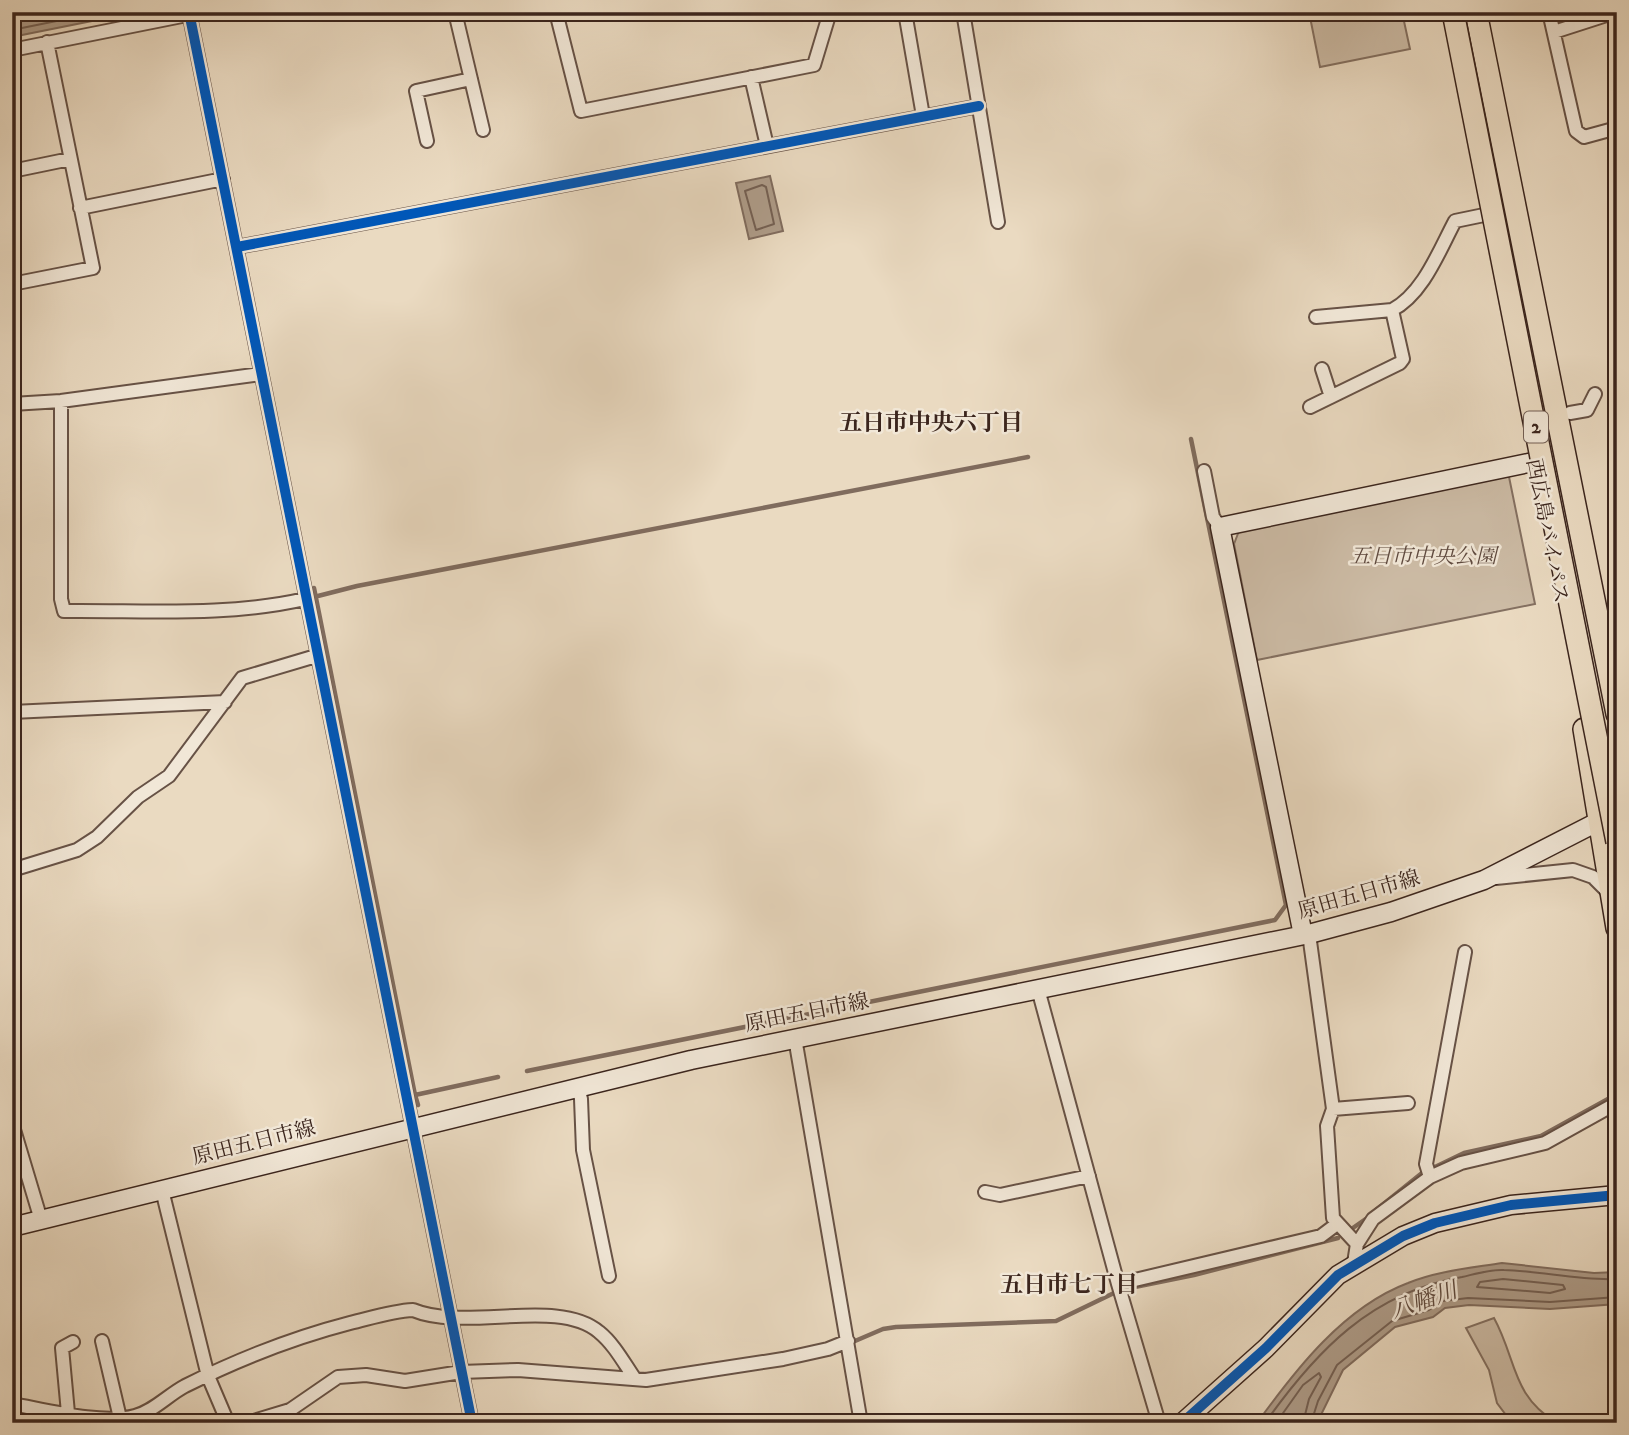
<svg xmlns="http://www.w3.org/2000/svg" width="1629" height="1435" font-family="'IM FELL DW Pica','Noto Serif JP',serif">
	<style>
		.green { fill: #ccbba5; stroke: #847061; stroke-width: 2 }
		.water { fill: #ae9c89; stroke: #806c5e; stroke-width: 2 }
		.lines { fill: none; stroke-linecap: round; stroke-linejoin: round }
		.shore { stroke: #746053; stroke-width: 2 }
		.stream { stroke: #806c5e; stroke-width: 4.5 }
		.street-casing { stroke: #675246; stroke-width: 16 }
		.secondary-casing { stroke: #3b251d; stroke-width: 21 }
		.highway-casing { stroke: #3b251d; stroke-width: 24 }
		.street { stroke: #f1e7d7; stroke-width: 12 }
		.secondary { stroke: #f1e7d7; stroke-width: 18 }
		.highway { stroke: #eadac1; stroke-width: 21 }
		.highway-bridge-casing { stroke: #3b251d; stroke-width: 24; stroke-linecap: butt }
		.highway-bridge { stroke: #eadac1; stroke-width: 21 }
		.cycleway-casing { stroke: #f1e7d7; stroke-width: 15 }
		.cycleway { stroke: #0057b8; stroke-width: 10 }
		.labels { text-anchor: middle; dominant-baseline: central; stroke-width: 5; stroke-linejoin: round; paint-order: stroke }
		.shield { fill: #f1e7d7; stroke: #725f55; stroke-width: 2 }
		.shield-label { font-size: 19px; font-weight: bold; fill: #3b251d }
		.street-label { font-size: 21px; fill: #3b251d; stroke: #f1e7d7 }
		.park-label { font-size: 21px; font-style: italic; fill: #5f4a3f; stroke: #f1e7d7 }
		.neighbourhood-label { font-size: 23px; font-weight: bold; fill: #3b251d; stroke: #f1e7d7 }
		.water-label { font-size: 23px; font-style: italic; fill: #5e493d; stroke: #f1e7d7 }
	</style>
	<rect width="100%" height="100%" fill="#eadac1"/>
	<filter id="stains"><feTurbulence type="fractalNoise" baseFrequency=".00286" numOctaves="4"/><feColorMatrix values="0 0 0 0 .2 0 0 0 0 .09 0 0 0 0 .02 0 0 0 .5 -.17"/></filter>
	<radialGradient id="worn" r=".72"><stop offset=".6" stop-color="#630" stop-opacity="0"/><stop offset="1" stop-color="#630" stop-opacity=".3"/></radialGradient>
	<!-- green -->
	<path class="green" d="M 1309,12 L 1402,12 L 1410,49 L 1320,67 Z
		M 1508,472 L 1535,604 L 1257,660 L 1234,544 L 1239,531 Z
		M 1494,1318 C 1517,1360 1511,1395 1557,1423 L 1512,1423 L 1497,1403 L 1489,1370 L 1466,1328 Z"/>
	<!-- water -->
	<path class="water" d="M 17,12 L 137,12 L 12,37 L 12,13 Z
		M 770,176 L 783,231 L 749,239 L 736,183 Z
		M 1502,1263 L 1594,1273 L 1617,1272 L 1617,1304 L 1550,1309 L 1469,1305 L 1445,1308 L 1433,1317 L 1395,1327 L 1343,1370 L 1317,1423 L 1257,1423 C 1296,1369 1344,1307 1408,1283 C 1437,1271 1471,1268 1502,1263 Z"/>
	<g class="lines">
		<!-- shore -->
		<path class="shore" d="M 12,30 L 101,12
			M 762,185 L 766,187 L 774,224 L 756,230 L 745,191 Z
			M 1503,1279 L 1563,1285 L 1565,1289 L 1550,1293 L 1477,1287 L 1480,1282 Z
			M 1265,1423 C 1316,1351 1372,1292 1462,1277 C 1475,1274 1491,1269 1504,1270 C 1542,1271 1579,1281 1617,1279
			M 1276,1423 L 1303,1385 L 1319,1373 L 1321,1377 L 1309,1399 L 1303,1423
			M 1311,1423 L 1318,1401 L 1337,1365 L 1392,1321 L 1429,1310 L 1443,1301 L 1468,1298 L 1550,1302 L 1617,1297"/>
		<!-- stream -->
		<path class="stream" d="M 314,588 L 415,1095
			M 314,597 L 357,586 L 1028,457
			M 527,1071 L 1275,920 L 1286,905 L 1191,439
			M 418,1105 L 415,1095 L 498,1077
			M 1435,1167 L 1464,1153 L 1541,1136 L 1617,1094
			M 1376,1210 L 1422,1173
			M 1350,1230 L 1370,1216
			M 1125,1289 L 1194,1275 L 1338,1238
			M 855,1341 L 883,1329 L 896,1327 L 1056,1321 L 1114,1293"/>
		<defs>
			<path id="street" d="M 189,12 L 472,1423
				M 455,12 L 483,130
				M 556,12 L 581,111 L 814,65 L 830,12
				M 905,12 L 923,116
				M 963,12 L 998,222
				M 1549,12 L 1576,131 L 1584,137 L 1617,128
				M 1554,32 L 1616,12
				M 12,50 L 202,12
				M 751,77 L 767,146
				M 427,141 L 416,91 L 471,79
				M 12,171 L 70,159
				M 80,208 L 223,179
				M 237,247 L 979,106
				M 12,284 L 93,268 L 47,42
				M 1316,317 L 1392,310
				M 1322,369 L 1331,397
				M 61,401 L 61,599 L 64,611 C 144,610 227,617 305,599
				M 12,404 L 61,401 L 261,374
				M 1310,407 L 1400,363 L 1403,359 L 1392,310 C 1423,294 1439,251 1455,221 L 1484,215
				M 1570,413 L 1587,410 L 1595,394
				M 1204,471 L 1213,517 L 1220,527
				M 12,712 L 225,702
				M 12,870 L 77,850 L 97,837 L 138,797 L 169,776 L 242,678 L 316,656
				M 1496,878 L 1573,870 L 1593,877 L 1609,893
				M 1309,934 L 1333,1109 L 1327,1126 L 1333,1218 L 1357,1244 L 1354,1263
				M 1038,989 L 1118,1284 L 1159,1423
				M 795,1038 L 861,1423
				M 578,1086 L 581,1099 L 583,1150 L 609,1276
				M 1333,1109 L 1408,1103
				M 12,1123 L 41,1220
				M 1430,1177 L 1426,1164 L 1465,952
				M 162,1190 L 208,1376 L 228,1423
				M 985,1192 L 1000,1195 L 1089,1176
				M 1357,1244 L 1373,1219 L 1430,1177 L 1461,1163 L 1545,1143 L 1615,1104
				M 1118,1284 L 1321,1236 L 1337,1224
				M 102,1341 L 120,1418
				M 12,1404 C 46,1410 102,1425 135,1416 C 154,1411 168,1395 185,1386 C 239,1359 292,1338 350,1323 C 371,1318 392,1311 413,1310 C 466,1332 558,1297 599,1332 C 614,1344 624,1363 635,1379
				M 68,1413 L 62,1348 L 73,1342
				M 247,1423 L 290,1410 L 338,1377 L 366,1375 L 405,1381 L 461,1372 L 518,1370 L 646,1380 L 783,1359 L 828,1349 L 848,1341"/>
			<path id="secondary" d="M 1303,935 L 1220,527 L 1533,462
				M 12,1227 L 691,1060 L 1309,934 L 1391,912 L 1484,880 L 1611,815
				M 1182,1423 L 1266,1348 L 1338,1275 L 1403,1236 L 1435,1223 L 1511,1205 L 1617,1195"/>
			<path id="highway" d="M 1476,12 L 1617,714
				M 1584,729 L 1617,928"/>
		</defs>
		<!-- street casing -->
		<use href="#street" class="street-casing"/>
		<!-- secondary casing -->
		<use href="#secondary" class="secondary-casing"/>
		<!-- highway casing -->
		<use href="#highway" class="highway-casing"/>
		<!-- street -->
		<use href="#street" class="street"/>
		<!-- secondary -->
		<use href="#secondary" class="secondary"/>
		<!-- highway -->
		<use href="#highway" class="highway"/>
		<defs>
			<path id="highway-bridge" d="M 1453,12 L 1617,842"/>
		</defs>
		<!-- highway-bridge casing -->
		<use href="#highway-bridge" class="highway-bridge-casing"/>
		<!-- highway-bridge -->
		<use href="#highway-bridge" class="highway-bridge"/>
		<defs>
			<path id="cycleway" d="M 189,12 L 472,1423
				M 237,247 L 979,106
				M 1182,1423 L 1266,1348 L 1338,1275 L 1403,1236 L 1435,1223 L 1511,1205 L 1617,1195"/>
		</defs>
		<!-- cycleway casing -->
		<use href="#cycleway" class="cycleway-casing"/>
		<!-- cycleway -->
		<use href="#cycleway" class="cycleway"/>
	</g>
	<g class="labels">
		<!-- shield labels -->
		<rect class="shield" x="1524" y="411.5" width="24" height="31" rx="5"/>
		<g class="shield-label">
			<text x="1536" y="427">2</text>
		</g>
		<!-- street labels -->
		<g class="street-label">
			<text transform="translate(1547 531) rotate(79)">西広島バイパス</text>
			<text transform="translate(1359 895) rotate(-16)">原田五日市線</text>
			<text transform="translate(807 1013) rotate(-11)">原田五日市線</text>
			<text transform="translate(254 1143) rotate(-14)">原田五日市線</text>
		</g>
		<!-- park labels -->
		<g class="park-label">
			<text x="1423" y="557">五日市中央公園</text>
		</g>
		<!-- neighbourhood labels -->
		<g class="neighbourhood-label">
			<text x="931" y="423">五日市中央六丁目</text>
			<text x="1069" y="1285">五日市七丁目</text>
		</g>
		<!-- water labels -->
		<g class="water-label">
			<text transform="translate(1424 1301) rotate(-19)">八幡川</text>
		</g>
	</g>
	<!-- margin -->
	<rect width="1629" height="1435" fill="none" stroke="#eadac1" stroke-width="42"/>
	<rect x="14" y="14" width="1601" height="1407" fill="none" stroke="#3b251d" stroke-width="3.5"/>
	<rect x="21" y="21" width="1587" height="1393" fill="none" stroke="#3b251d" stroke-width="2"/>
	<rect width="100%" height="100%" filter="url(#stains)"/>
	<rect width="100%" height="100%" fill="url(#worn)"/>
</svg>
